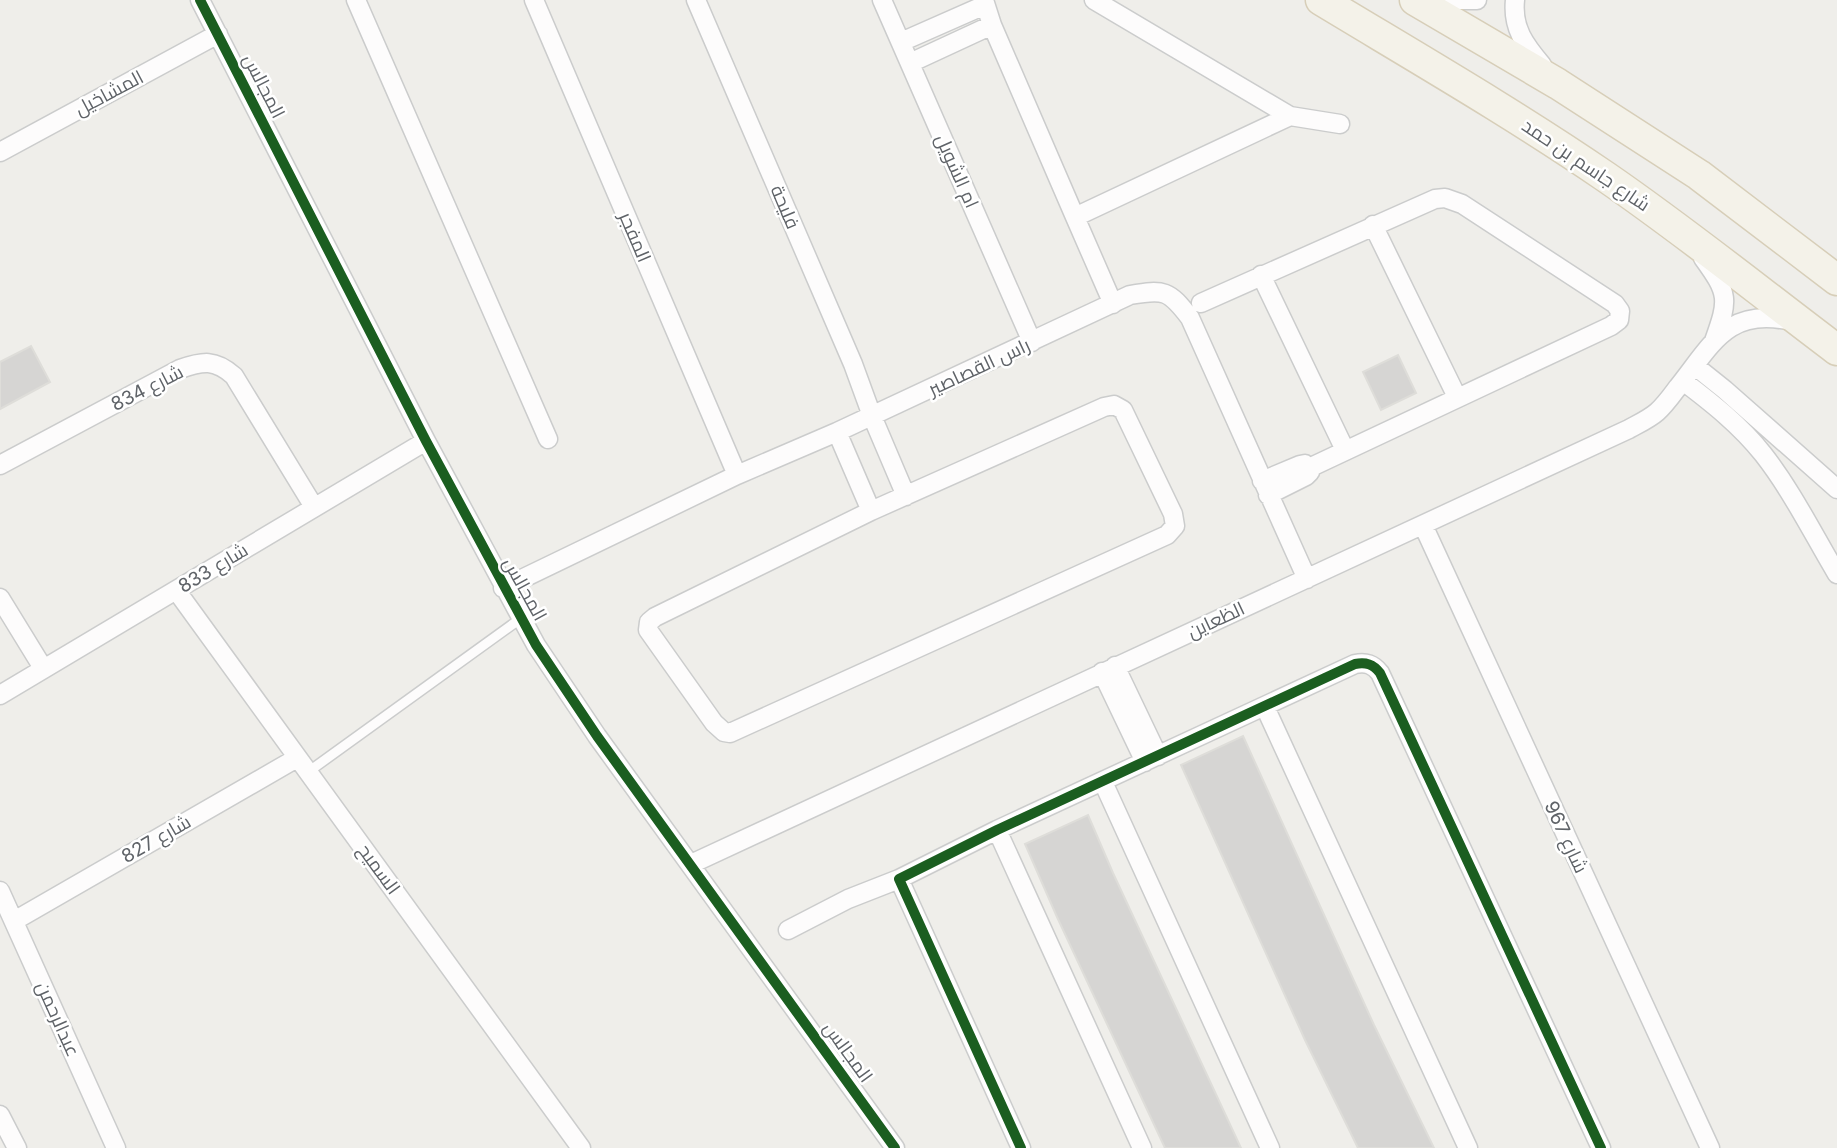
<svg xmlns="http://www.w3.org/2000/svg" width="1837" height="1148" font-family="Inter,Cairo,sans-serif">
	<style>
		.building { fill: #d6d5d3; stroke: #deddd9; stroke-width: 2 }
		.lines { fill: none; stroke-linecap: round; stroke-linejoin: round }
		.service-casing { stroke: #cbcccc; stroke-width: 12 }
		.minor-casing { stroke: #cbcccc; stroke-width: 21 }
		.primary-casing { stroke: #d7ceb8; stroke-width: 33 }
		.service { stroke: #fdfcfc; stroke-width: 9 }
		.minor { stroke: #fdfcfc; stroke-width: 18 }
		.primary { stroke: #f4f2e9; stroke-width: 30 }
		.cycleway-casing { stroke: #fff; stroke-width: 15 }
		.cycleway { stroke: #1b5e20; stroke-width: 10 }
		.labels { text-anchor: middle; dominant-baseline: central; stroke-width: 5; stroke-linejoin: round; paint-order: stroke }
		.street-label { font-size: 19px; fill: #5f6368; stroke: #fff }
	</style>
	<rect width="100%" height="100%" fill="#efeeea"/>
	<!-- building -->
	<path class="building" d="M 31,346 L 50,382 L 0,409 L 0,362 Z
		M 1398,355 L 1416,393 L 1381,410 L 1363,372 Z
		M 1243,736 L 1374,1025 L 1434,1148 L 1358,1148 L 1305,1040 L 1181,765 Z
		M 1088,815 L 1113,873 L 1241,1148 L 1165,1148 L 1057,917 L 1025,844 Z"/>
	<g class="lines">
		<defs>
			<path id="service" d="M 308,772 L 520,619"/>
			<path id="minor" d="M 200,0 L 426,441 L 536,645 L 597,736 L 895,1148
				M 356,0 L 548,439
				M 534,0 L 737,475
				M 696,0 L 853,364 L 872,416 L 906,496
				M 882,0 L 1032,342
				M 984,0 L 992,25 L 1075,217 L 1290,116
				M 1094,0 L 1290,116 L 1340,124
				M 1448,0 L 1477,0
				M 1515,0 C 1512,28 1525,45 1542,65
				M 901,42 L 985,5
				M 910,63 L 992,25
				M 0,152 L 218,34
				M 1075,217 L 1113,304
				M 1373,225 L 1457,397
				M 1703,258 C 1729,294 1729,299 1714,341
				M 1261,275 L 1345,450
				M 1201,303 L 1435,199 L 1445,198 L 1462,204 L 1615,304 L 1620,311 L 1619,320 L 1611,326 L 1309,468 L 1310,472 L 1306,476 L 1268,495
				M 1695,366 L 1725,390 L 1837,489
				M 1683,381 C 1712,403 1740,425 1763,454 C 1792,491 1813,534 1837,574
				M 1114,405 L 1123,410 L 1173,514 L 1175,526 L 1167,535 L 730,733 L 724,732 L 714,723 L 648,630 L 649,622 L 655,617 L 871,511 L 1104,407 Z
				M 837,432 L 871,511
				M 0,465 L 180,369 C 203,361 215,359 234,376 L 314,507
				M 1262,481 L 1300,465 L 1305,464 L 1309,468
				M 1423,525 L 1710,1148
				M 503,588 L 737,475 L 837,432 L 1130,295 C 1164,289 1169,290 1190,318 L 1307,579
				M 176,590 L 581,1148
				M 0,598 L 43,668
				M 1115,666 L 1158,756
				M 1102,672 L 1145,762
				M 0,695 L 426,441
				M 1265,707 L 1468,1148
				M 1103,782 L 1270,1148
				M 997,830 L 1142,1148
				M 691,864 L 1629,429 C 1638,424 1649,419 1657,412 C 1665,405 1672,395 1678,387 C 1713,343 1728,307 1791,321
				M 0,891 L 116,1148
				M 14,921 L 297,758
				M 788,930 L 848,899 L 899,879
				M 0,1115 L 17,1148
				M 1021,1148 L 899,879 L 997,830 L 1355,664 C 1366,662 1373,664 1380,673 L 1601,1148"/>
			<path id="primary" d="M 1321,0 C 1417,58 1514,114 1606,177 C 1686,232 1760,292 1837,350
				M 1415,0 L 1558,84 L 1699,175 L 1837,280"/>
		</defs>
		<!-- service casing -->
		<use href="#service" class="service-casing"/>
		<!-- minor casing -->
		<use href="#minor" class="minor-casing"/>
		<!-- primary casing -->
		<use href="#primary" class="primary-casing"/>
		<!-- service -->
		<use href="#service" class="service"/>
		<!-- minor -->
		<use href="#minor" class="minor"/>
		<!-- primary -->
		<use href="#primary" class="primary"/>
		<defs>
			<path id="cycleway" d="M 200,0 L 426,441 L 536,645 L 597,736 L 895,1148
				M 1021,1148 L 899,879 L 997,830 L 1355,664 C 1366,662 1373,664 1380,673 L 1601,1148"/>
		</defs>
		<!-- cycleway casing -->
		<use href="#cycleway" class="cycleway-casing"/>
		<!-- cycleway -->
		<use href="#cycleway" class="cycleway"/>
	</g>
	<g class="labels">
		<!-- street labels -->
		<g class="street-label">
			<text transform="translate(264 86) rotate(63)">المجالس</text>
			<text transform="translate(109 93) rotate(-28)">المشاخيل</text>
			<text transform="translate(1586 165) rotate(34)">شارع جاسم بن حمد</text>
			<text transform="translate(957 171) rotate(66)">ام الشويل</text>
			<text transform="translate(785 207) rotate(67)">فليحة</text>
			<text transform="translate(635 237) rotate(67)">المفجر</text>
			<text transform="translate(979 367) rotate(-25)">راس القصاصير</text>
			<text transform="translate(147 388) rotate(-27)">شارع 834</text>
			<text transform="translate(213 568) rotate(-31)">شارع 833</text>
			<text transform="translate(525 589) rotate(61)">المجالس</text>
			<text transform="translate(1216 620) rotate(-25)">الظعاين</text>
			<text transform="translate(1566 837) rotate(65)">شارع 967</text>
			<text transform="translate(156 839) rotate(-30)">شارع 827</text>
			<text transform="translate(379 869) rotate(54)">السميح</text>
			<text transform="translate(58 1019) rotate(66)">عبدالرحمن</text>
			<text transform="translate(848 1052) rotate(54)">المجالس</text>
		</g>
	</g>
</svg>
